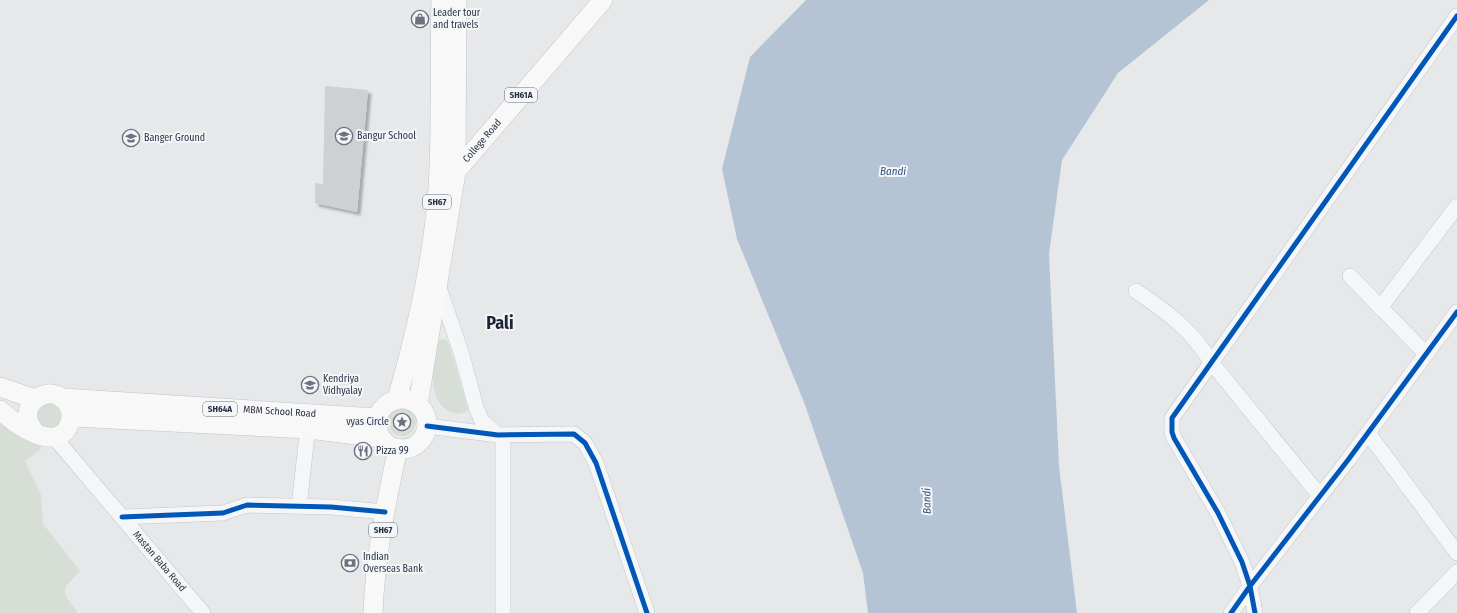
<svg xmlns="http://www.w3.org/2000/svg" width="1457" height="613" font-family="'Fira Sans Condensed',sans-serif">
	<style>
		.green { fill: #d6ded6 }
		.water { fill: #b4c4d5 }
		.building { fill: #ced0d3; filter: url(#shadow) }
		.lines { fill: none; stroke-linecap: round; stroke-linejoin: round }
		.minor-casing { stroke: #c4c6c8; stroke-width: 16 }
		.major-casing { stroke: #c2c5c8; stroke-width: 20 }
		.minor { stroke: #f5f6f7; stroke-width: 15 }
		.major { stroke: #f8f8f8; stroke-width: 19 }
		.cycleway-casing { stroke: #f4f6f9; stroke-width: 8 }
		.cycleway { stroke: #0057b8; stroke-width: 5 }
		.labels { text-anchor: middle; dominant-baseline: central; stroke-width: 4; stroke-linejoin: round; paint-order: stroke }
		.shield { fill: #f4f6f9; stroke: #676e7b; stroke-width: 1 }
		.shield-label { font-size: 9px; font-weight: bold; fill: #2b3445 }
		.poi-label { font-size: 10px; fill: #2b3445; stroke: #f4f6f9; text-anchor: start }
		.street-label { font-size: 10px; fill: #2b3445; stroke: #f4f6f9 }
		.water-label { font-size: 11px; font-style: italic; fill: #34527a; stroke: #f4f6f9 }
		.town-label { font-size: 18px; font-weight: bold; fill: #1d2536; stroke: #f4f6f9 }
	</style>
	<defs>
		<filter id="shadow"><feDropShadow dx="3.5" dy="3.5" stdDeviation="1" flood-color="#0004"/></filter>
	</defs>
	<rect width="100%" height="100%" fill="#e6e8ea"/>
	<!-- green -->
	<path class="green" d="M 446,339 L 450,347 L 468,410 C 462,414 458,415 451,412 C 425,400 434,364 435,341 Z
		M 50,403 C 63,408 65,422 53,428 L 39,426 L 35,414 L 43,404 Z
		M 0,407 L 42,448 L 25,461 L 41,495 L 43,524 L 80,571 L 66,586 L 65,595 L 78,613 L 0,613 Z
		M388 422a14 14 0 1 1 28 0a14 14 0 1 1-28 0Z"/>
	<!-- water -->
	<path class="water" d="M 806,0 L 1209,0 L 1118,73 L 1062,160 L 1049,254 L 1059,466 L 1077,613 L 868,613 L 863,573 L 804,402 L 737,239 L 722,169 L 750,57 Z"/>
	<!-- building -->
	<path class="building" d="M 325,86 L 368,90 L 357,212 L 315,203 L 315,183 L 323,184 Z"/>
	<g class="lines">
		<defs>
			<g id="minor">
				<path d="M 1350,276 L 1426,354"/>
				<path d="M 438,285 L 461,352 L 476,407 L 482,421 L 498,435"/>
				<path d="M 1136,291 C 1166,311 1193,331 1211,362 L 1320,496"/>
				<path d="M 1380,308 L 1457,206"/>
				<path d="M 427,426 L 498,435 L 574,434 L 585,443 L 596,463 L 647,613"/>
				<path d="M 1368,433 L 1457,553"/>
				<path d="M 503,435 L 503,613"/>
				<path id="s1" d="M 54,437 L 203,613"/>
				<path d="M 299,506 L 309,418"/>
				<path d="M 122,517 L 223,513 L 247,505 L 331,507 L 385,512"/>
				<path d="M 1231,613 L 1250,586 L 1348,460 L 1457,312"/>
				<path d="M 1255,613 L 1250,586 L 1242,562 L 1218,513 L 1174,438 L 1172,432 L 1172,418 L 1457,16"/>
				<path d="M 1417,613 L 1457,572"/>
			</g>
			<g id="major">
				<path id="s2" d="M 453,175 L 603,0"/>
				<path d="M 0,387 L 35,399"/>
				<path id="s3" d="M 63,398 L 377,418"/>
				<path d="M 397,399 C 417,330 433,260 438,188 C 442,126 439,62 441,0"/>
				<circle cx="402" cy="424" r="25"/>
				<path d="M 418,405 L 456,172 L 457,0"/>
				<path d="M 0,410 C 14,424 60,456 70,422 C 72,416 71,410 68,405 C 53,378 11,405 35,432"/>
				<path d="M 72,417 L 309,429 L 381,438"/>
				<path d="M 373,613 C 375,558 386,502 398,448"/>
			</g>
		</defs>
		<!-- minor casing -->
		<use href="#minor" class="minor-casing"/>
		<!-- major casing -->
		<use href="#major" class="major-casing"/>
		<!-- minor -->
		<use href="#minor" class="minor"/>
		<!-- major -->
		<use href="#major" class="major"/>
		<defs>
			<path id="cycleway" d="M 427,426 L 498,435 L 574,434 L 585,443 L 596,463 L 647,613
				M 122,517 L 223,513 L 247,505 L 331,507 L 385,512
				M 1231,613 L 1250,586 L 1348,460 L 1457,312
				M 1255,613 L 1250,586 L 1242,562 L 1218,513 L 1174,438 L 1172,432 L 1172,418 L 1457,16"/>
		</defs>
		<!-- cycleway casing -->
		<use href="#cycleway" class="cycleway-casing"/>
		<!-- cycleway -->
		<use href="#cycleway" class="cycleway"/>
	</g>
	<!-- icons -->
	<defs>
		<symbol id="shop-ring" viewBox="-11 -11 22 22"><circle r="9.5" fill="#f4f6f9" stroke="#6c737f" stroke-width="1.5"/><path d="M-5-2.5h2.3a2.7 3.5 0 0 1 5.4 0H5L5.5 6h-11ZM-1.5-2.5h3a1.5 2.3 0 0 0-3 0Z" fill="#6c737f"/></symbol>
		<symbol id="school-ring" viewBox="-11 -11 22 22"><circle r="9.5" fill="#f4f6f9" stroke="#6c737f" stroke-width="1.5"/><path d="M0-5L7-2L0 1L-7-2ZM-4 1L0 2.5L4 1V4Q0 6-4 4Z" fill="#6c737f"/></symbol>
		<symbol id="sight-ring" viewBox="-11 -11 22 22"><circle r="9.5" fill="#f4f6f9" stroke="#6c737f" stroke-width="1.5"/><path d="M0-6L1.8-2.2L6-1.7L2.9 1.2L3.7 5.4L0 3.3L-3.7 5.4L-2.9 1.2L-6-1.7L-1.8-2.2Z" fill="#6c737f"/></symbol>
		<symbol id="restaurant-ring" viewBox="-11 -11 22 22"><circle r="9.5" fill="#f4f6f9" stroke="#6c737f" stroke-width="1.5"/><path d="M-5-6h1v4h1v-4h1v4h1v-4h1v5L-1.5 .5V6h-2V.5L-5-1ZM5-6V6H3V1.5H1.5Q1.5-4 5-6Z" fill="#6c737f"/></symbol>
		<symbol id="bank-ring" viewBox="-11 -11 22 22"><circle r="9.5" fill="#f4f6f9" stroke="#6c737f" stroke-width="1.5"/><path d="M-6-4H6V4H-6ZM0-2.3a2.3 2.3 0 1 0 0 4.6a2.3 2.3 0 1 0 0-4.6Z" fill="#6c737f"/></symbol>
	</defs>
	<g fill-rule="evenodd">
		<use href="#shop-ring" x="410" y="9" width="20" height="20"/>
		<use href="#school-ring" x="334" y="126" width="20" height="20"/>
		<use href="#school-ring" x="121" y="128" width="20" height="20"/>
		<use href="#school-ring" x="300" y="375" width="20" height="20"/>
		<use href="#sight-ring" x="392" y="412" width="20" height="20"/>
		<use href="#restaurant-ring" x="353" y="441" width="20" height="20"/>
		<use href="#bank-ring" x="340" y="553" width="20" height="20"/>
	</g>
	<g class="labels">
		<!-- shield labels -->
		<g class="shield">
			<rect x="505" y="88" width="32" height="14" rx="3"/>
			<rect x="423" y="195" width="28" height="14" rx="3"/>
			<rect x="203" y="402" width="34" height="14" rx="3"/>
			<rect x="369" y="523" width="28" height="14" rx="3"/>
		</g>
		<g class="shield-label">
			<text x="521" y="95">SH61A</text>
			<text x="437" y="202">SH67</text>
			<text x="220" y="409">SH64A</text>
			<text x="383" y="530">SH67</text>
		</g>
		<!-- poi labels -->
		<g class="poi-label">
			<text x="433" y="13">Leader tour<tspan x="433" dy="12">and travels</tspan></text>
			<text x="357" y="136">Bangur School</text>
			<text x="144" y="138">Banger Ground</text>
			<text x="323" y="379">Kendriya<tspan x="323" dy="12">Vidhyalay</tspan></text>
			<text x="389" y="422" text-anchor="end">vyas Circle</text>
			<text x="376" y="451">Pizza 99</text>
			<text x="363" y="557">Indian<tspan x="363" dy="12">Overseas Bank</tspan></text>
		</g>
		<!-- street labels -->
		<g class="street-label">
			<text stroke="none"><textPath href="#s2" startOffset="45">College Road</textPath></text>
			<text stroke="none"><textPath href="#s3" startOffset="217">MBM School Road</textPath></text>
			<text stroke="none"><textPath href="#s1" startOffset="163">Mastan Baba Road</textPath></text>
		</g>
		<!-- water labels -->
		<g class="water-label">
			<text x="893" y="171">Bandi</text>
			<text transform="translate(927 501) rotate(-91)">Bandi</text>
		</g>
		<!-- town labels -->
		<g class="town-label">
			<text x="500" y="323">Pali</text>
		</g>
	</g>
</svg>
